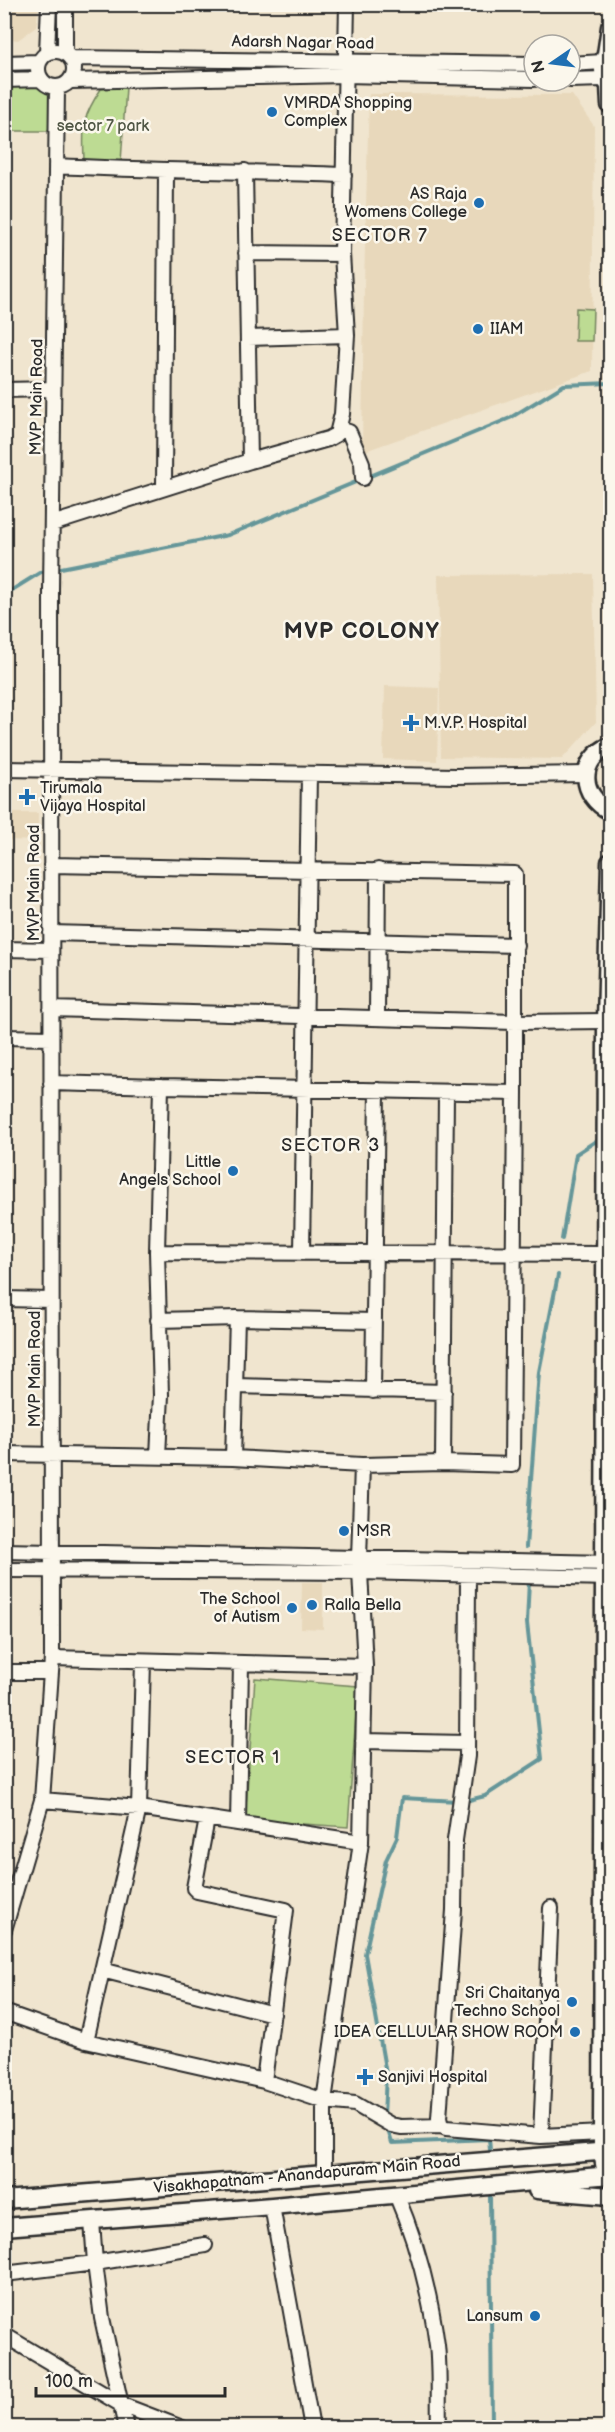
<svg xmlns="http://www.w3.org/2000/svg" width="615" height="2432" font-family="'Balsamiq Sans',sans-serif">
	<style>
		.built { fill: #e8d8bb }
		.green { fill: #bddb93; stroke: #74835f; stroke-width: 1.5 }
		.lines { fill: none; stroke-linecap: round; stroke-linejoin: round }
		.stream { stroke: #659699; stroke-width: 4 }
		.minor-casing { stroke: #2b2b2b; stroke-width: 18 }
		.major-casing { stroke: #2b2b2b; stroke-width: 21 }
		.minor { stroke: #fbf7ec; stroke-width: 14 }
		.major { stroke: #fbf7ec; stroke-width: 16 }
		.poi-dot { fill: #1f6fb2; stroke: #fbf7ec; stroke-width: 2 }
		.labels { text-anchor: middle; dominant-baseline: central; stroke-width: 5; stroke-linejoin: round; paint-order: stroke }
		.street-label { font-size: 16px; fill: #2b2b2b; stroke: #fbf7ec }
		.poi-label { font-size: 16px; fill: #2b2b2b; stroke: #fbf7ec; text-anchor: start }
		.park-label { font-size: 16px; fill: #505745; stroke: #fbf7ec }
		.neighbourhood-label { font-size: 18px; letter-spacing: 1.5px; fill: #2b2b2b; stroke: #fbf7ec }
		.district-label { font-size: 22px; font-weight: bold; letter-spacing: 1.5px; fill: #2b2b2b; stroke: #fbf7ec }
	</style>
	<rect width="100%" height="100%" fill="#f0e5cf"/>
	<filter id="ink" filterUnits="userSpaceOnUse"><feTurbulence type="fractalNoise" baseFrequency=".0167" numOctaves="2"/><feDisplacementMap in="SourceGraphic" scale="12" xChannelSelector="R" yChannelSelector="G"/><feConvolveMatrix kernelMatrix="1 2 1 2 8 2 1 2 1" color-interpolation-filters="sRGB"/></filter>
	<g filter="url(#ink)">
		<!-- built -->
		<path class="built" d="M 10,5 L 39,5 L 36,27 L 18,40 L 11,39 Z
			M 369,94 L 572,95 L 594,126 L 592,371 L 362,452 L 364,285 Z
			M 593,574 L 596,722 L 562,759 L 441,757 L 438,575 Z
			M 385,686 L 439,688 L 437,761 L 383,759 Z
			M 8,813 L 38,813 L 38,841 L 8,840 Z
			M 302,1582 L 323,1582 L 323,1629 L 301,1628 Z"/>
		<!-- green -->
		<path class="green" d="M 4,79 L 50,79 L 50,131 L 5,131 Z
			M 126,87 L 121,162 L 84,161 C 83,126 81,119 101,89 Z
			M 576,308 L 593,309 L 592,341 L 575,341 Z
			M 255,1678 L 358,1686 L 348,1827 L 245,1820 Z"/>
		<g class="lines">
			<!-- stream -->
			<path class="stream" d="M 56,569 L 228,535 L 510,418 L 564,385 L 610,383
				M 4,595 L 41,572 L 48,571
				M 562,1239 L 576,1154 L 596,1141
				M 526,1547 L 539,1372 L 558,1275
				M 465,1801 L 485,1796 L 542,1759 L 527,1623 L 529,1580
				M 384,2117 L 386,2074 L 365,1954 L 386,1860 L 397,1837 L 402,1798 L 458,1801
				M 387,2127 L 392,2143 L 489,2139 L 490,2150
				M 490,2195 L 492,2428"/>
			<defs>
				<path id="minor" d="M 65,4 L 65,53
					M38 69a18 18 0 1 1 36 0a18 18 0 1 1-36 0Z
					M 47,53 L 49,4
					M 71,58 L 534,64
					M 4,63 L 39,62
					M 570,64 L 603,62
					M 4,80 L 41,79
					M 570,80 L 604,79
					M 71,81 L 344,75 L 534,79
					M 57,88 L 51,590 L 52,1658 L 42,1800 L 139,1808 L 361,1842
					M 56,166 C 152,171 248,171 344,175
					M 245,171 L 250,461
					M 246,253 L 342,254
					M 248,338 L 347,335
					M 4,390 L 53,389
					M 339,429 L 349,432 L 362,463 L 363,478
					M 164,488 L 166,171
					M 52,524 L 250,461 L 328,439 L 337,434 L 342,414 L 347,335 L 342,254 L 347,4
					M 4,769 L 456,776 L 587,774
					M 51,865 L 515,874 L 515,1093
					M 51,933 L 516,945
					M 4,949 L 51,950
					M 51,1009 L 515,1022 L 606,1021
					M 377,1018 L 378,870
					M 4,1037 L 51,1038
					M 51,1083 L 161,1086
					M 157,1252 L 606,1254
					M 302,1252 L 309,774
					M 4,1299 L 51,1300
					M 158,1320 L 237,1318 L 374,1321
					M 235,1386 L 444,1392
					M 373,1391 L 377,1090
					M 4,1454 L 233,1458 L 362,1465 L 443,1463 L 512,1465 L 515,1093 L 161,1086 L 157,1252 L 161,1395 L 158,1456
					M 233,1458 L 237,1318
					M 443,1463 L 446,1092
					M 4,1551 L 610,1563
					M 359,1559 L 362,1465
					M 4,1570 L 360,1572 L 610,1578
					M 468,1575 L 467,1756 L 455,1840 L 454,1910 L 439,2118 L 441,2126 L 446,2128 L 541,2136 L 602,2133
					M 52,1658 L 365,1666
					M 4,1672 L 51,1672
					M 363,1741 L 467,1743
					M 207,1819 L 194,1888 L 197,1891 L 286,1910 L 264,2081
					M 238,1823 L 241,1664
					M 4,1930 L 42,1800
					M 102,1970 L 273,2014
					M 4,2012 L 86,2041 L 264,2081 L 324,2101 L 355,2104 L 391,2125 L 401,2127 L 441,2126
					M 86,2041 L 139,1808 L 143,1662
					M 541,2136 L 551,1908
					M 324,2174 L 324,2101 L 361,1842 L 365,1666 L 360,1572
					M 396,2194 C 417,2243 430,2293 437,2345 C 440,2372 438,2400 439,2428
					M 272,2206 L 312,2428
					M 92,2221 L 95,2263 L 102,2318 L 126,2428
					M 4,2274 L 95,2263 L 205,2245
					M 4,2335 L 122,2405 L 182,2428"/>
				<path id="major" d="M 610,50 L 606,54 C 601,66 601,76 610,87
					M 606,54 L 610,27
					M 609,85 L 610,105
					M 610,746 C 577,760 580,796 610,811
					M 606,2175 L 602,2152 L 602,2133 L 606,1021 L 610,862
					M 537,2190 L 610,2196
					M 4,2200 L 610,2151
					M 4,2227 L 272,2206 L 610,2175"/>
			</defs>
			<!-- minor casing -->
			<use href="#minor" class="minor-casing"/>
			<!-- major casing -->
			<use href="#major" class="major-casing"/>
			<!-- minor -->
			<use href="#minor" class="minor"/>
			<!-- major -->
			<use href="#major" class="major"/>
		</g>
	</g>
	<!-- markers -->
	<g class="poi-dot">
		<circle cx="272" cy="112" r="6"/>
		<circle cx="479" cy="203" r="6"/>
		<circle cx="478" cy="329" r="6"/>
		<path d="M408 714h6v6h6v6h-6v6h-6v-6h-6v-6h6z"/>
		<path d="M24 788h6v6h6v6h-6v6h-6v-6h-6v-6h6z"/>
		<circle cx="233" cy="1171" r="6"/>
		<circle cx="344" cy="1531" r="6"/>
		<circle cx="312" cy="1605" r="6"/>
		<circle cx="292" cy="1608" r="6"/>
		<circle cx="572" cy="2002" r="6"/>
		<circle cx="575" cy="2032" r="6"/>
		<path d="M362 2068h6v6h6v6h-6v6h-6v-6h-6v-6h6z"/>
		<circle cx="535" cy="2316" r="6"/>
	</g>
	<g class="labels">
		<!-- street labels -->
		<g class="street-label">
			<text transform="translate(303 43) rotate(1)">Adarsh Nagar Road</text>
			<text transform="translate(37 397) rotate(-89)">MVP Main Road</text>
			<text transform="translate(34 883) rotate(-90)">MVP Main Road</text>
			<text transform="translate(35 1369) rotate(-90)">MVP Main Road</text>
			<text transform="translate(307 2175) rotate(-5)">Visakhapatnam - Anandapuram Main Road</text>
		</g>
		<!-- poi labels -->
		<g class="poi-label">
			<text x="284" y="103">VMRDA Shopping<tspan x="284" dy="18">Complex</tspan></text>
			<text x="467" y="194" text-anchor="end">AS Raja<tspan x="467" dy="18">Womens College</tspan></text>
			<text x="490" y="329">IIAM</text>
			<text x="424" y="723">M.V.P. Hospital</text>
			<text x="40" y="788">Tirumala<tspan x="40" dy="18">Vijaya Hospital</tspan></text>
			<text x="221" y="1162" text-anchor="end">Little<tspan x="221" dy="18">Angels School</tspan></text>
			<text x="356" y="1531">MSR</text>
			<text x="280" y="1599" text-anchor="end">The School<tspan x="280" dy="18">of Autism</tspan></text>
			<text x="324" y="1605">Ralla Bella</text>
			<text x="560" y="1993" text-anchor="end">Sri Chaitanya<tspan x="560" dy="18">Techno School</tspan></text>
			<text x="563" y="2032" text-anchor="end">IDEA CELLULAR SHOW ROOM</text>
			<text x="378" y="2077">Sanjivi Hospital</text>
			<text x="523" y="2316" text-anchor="end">Lansum</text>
		</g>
		<!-- park labels -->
		<g class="park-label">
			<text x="103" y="126">sector 7 park</text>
		</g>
		<!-- neighbourhood labels -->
		<g class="neighbourhood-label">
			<text x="380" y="235">SECTOR 7</text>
			<text x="331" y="1145">SECTOR 3</text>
			<text x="233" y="1757">SECTOR 1</text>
		</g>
		<!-- district labels -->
		<g class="district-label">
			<text x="362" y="631">MVP COLONY</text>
		</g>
	</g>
	<!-- margin -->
	<rect width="615" height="2432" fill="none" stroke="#fbf7ec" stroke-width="24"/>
	<rect x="12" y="12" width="591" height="2408" fill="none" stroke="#2b2b2b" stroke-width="2" filter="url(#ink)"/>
	<!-- north arrow -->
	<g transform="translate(552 63) rotate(256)"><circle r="28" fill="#fbf7ec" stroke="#a8a59f" stroke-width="1.5"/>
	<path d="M0-4.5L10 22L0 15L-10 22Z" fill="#1f6fb2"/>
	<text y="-9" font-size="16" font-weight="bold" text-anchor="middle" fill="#2b2b2b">N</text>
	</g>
	<!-- scale -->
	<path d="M36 2387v9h189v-9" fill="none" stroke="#2b2b2b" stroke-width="3"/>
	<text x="45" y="2387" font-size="18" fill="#2b2b2b" stroke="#fbf7ec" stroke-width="4.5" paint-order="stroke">100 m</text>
</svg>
